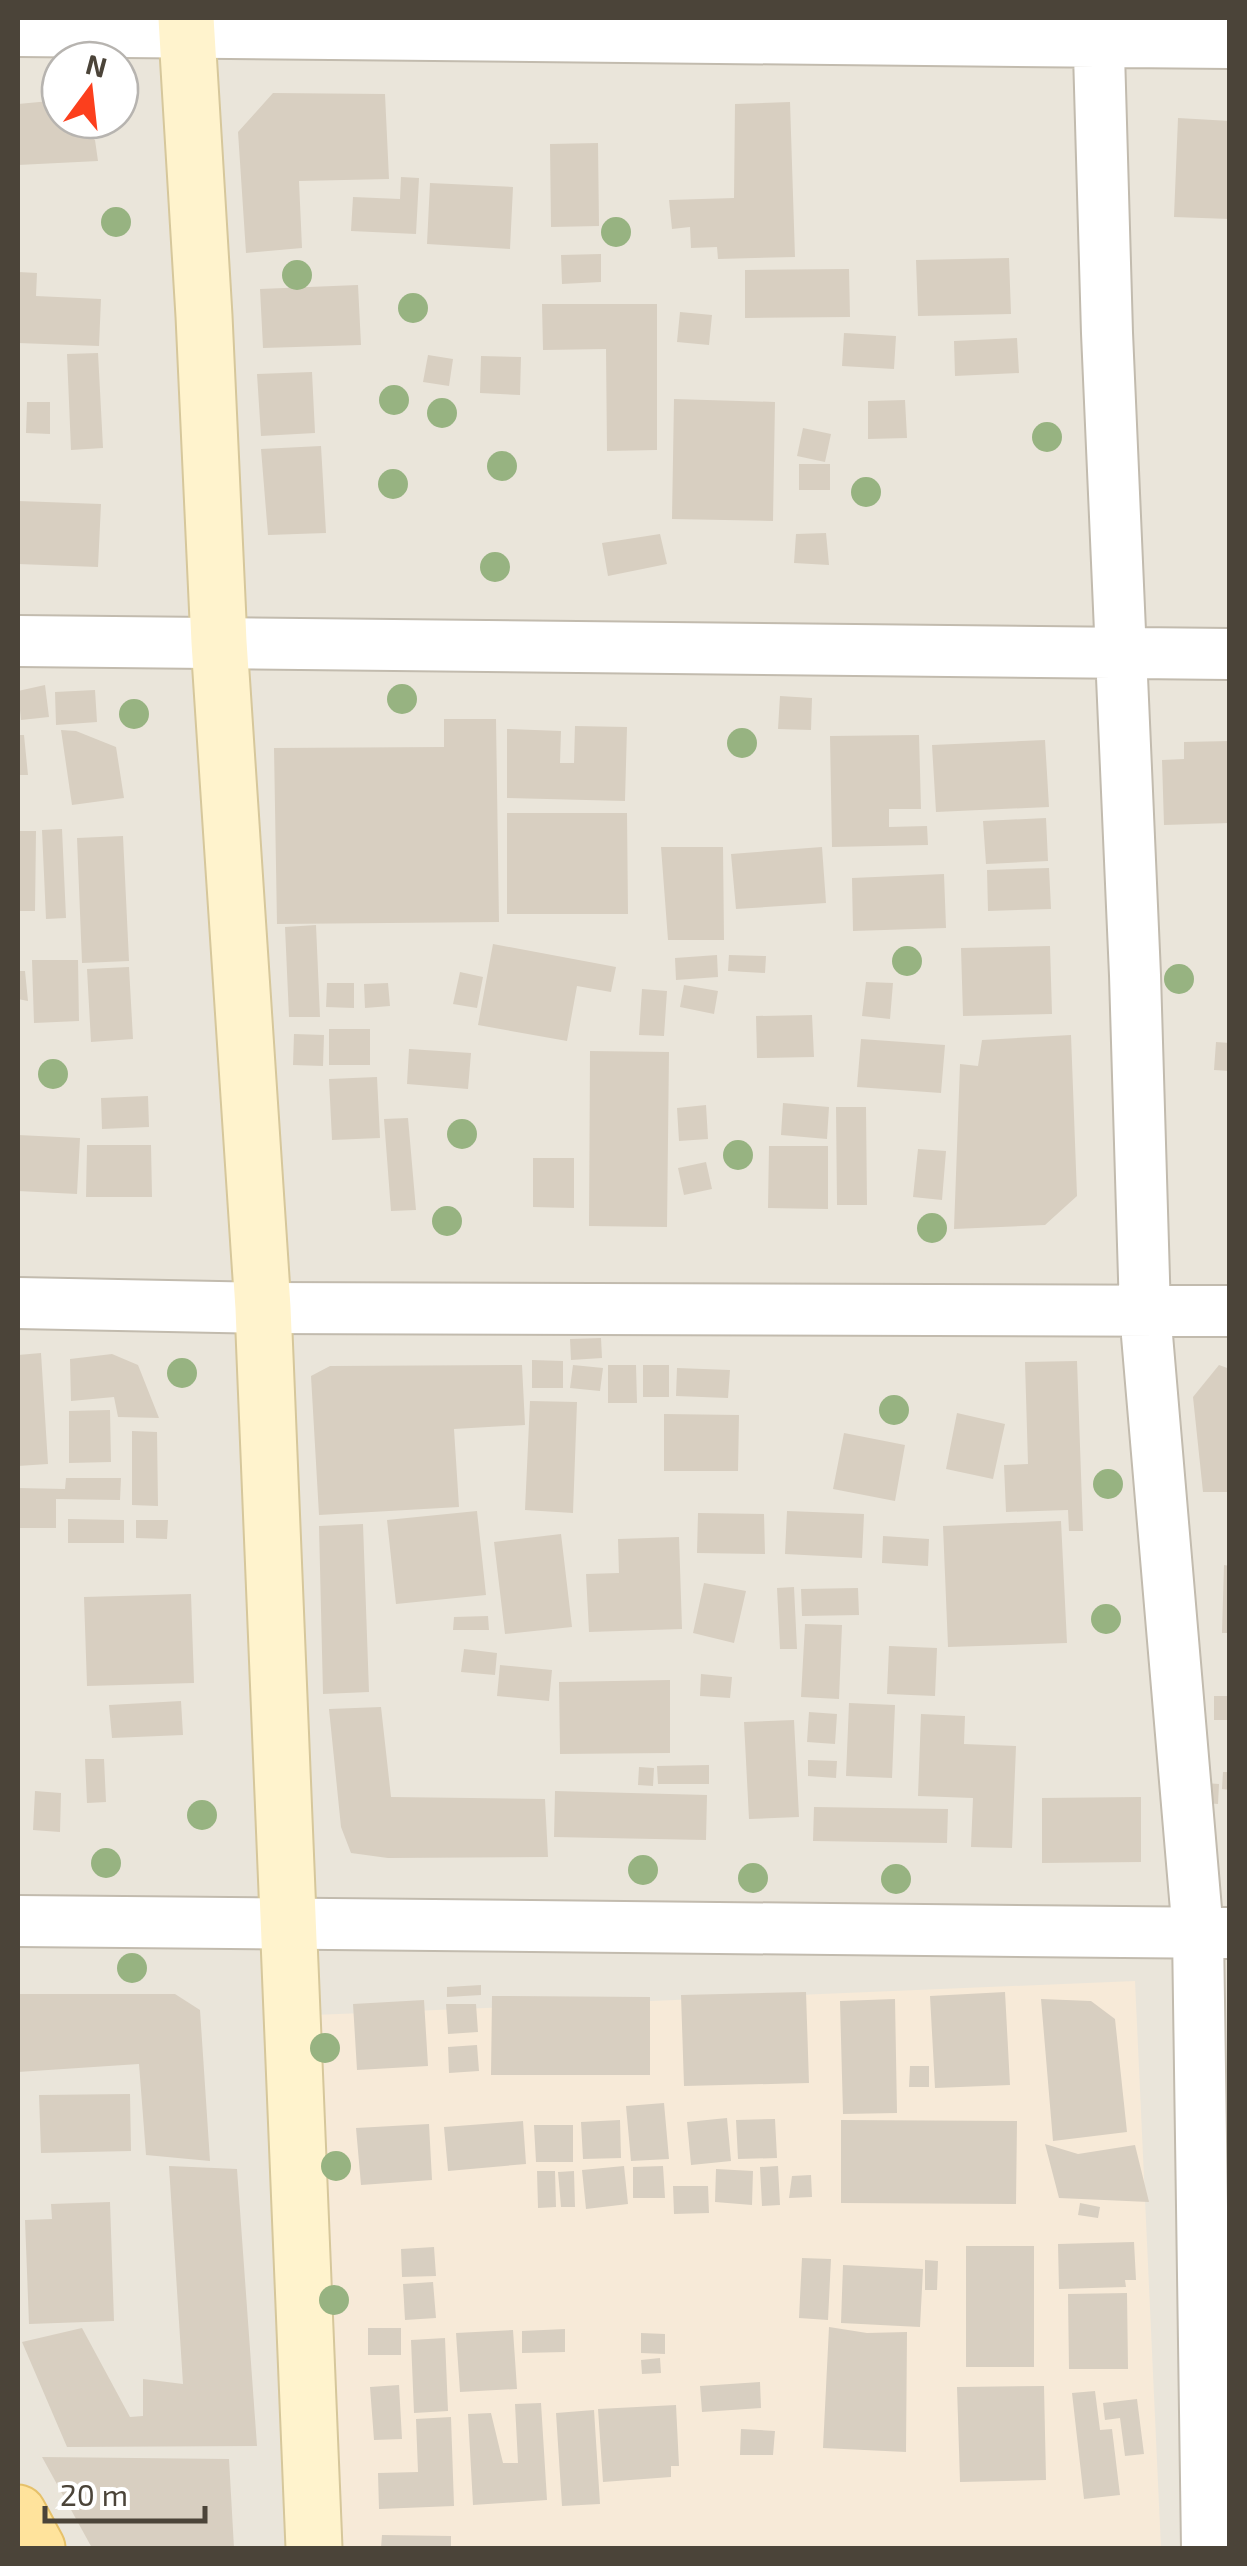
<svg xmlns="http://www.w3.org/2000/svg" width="1247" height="2566" font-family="'Exo 2',sans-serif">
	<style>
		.residential { fill: #eae5da; fill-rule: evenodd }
		.commercial { fill: #f7ead8 }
		.building { fill: #d8cfc1 }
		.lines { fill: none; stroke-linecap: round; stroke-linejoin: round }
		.street-casing { stroke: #c2bbae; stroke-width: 54 }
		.secondary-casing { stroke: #d6c79b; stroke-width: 59 }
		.primary-casing { stroke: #e6c16a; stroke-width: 59 }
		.street { stroke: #fff; stroke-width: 50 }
		.secondary { stroke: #fff3cd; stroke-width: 55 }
		.primary { stroke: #ffe39c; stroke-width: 55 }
		.tree { fill: #97b381 }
	</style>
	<rect width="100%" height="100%" fill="#f6f3ec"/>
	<!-- residential -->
	<path class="residential" d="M 18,18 L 1229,18 L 1229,2548 L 18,2548 ZM 60,60 L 120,60 L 120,120 L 60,120 Z"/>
	<!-- commercial -->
	<path class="commercial" d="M 1135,1981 L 1161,2548 L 338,2548 L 314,2015 Z"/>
	<!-- building -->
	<path class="building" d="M 273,93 L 385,94 L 389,179 L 299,181 L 302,248 L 246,253 L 238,132 Z
		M 50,101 L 60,110 L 60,120 L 72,120 L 95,140 L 98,161 L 18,165 L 18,104 Z
		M 790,102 L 795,257 L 718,259 L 717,247 L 691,248 L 690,227 L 672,229 L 669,200 L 734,198 L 735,104 Z
		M 1178,118 L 1230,121 L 1230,219 L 1174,217 Z
		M 598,143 L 599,226 L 551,227 L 550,144 Z
		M 401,177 L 419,178 L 416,234 L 351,231 L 353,197 L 400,199 Z
		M 430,183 L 513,187 L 510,249 L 427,244 Z
		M 601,254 L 601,282 L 562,284 L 561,255 Z
		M 1009,258 L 1011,314 L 918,316 L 916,260 Z
		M 849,269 L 850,317 L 745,318 L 745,270 Z
		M 18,272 L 37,273 L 36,296 L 101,299 L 99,346 L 18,343 Z
		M 358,285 L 361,345 L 263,348 L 260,289 Z
		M 542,304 L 657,304 L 657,450 L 607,451 L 606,349 L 543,350 Z
		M 680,312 L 712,315 L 709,345 L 677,342 Z
		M 844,333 L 896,336 L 894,369 L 842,366 Z
		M 1017,338 L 1019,373 L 955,376 L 954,341 Z
		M 98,353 L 103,448 L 71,450 L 67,354 Z
		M 428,355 L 453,359 L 449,386 L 423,382 Z
		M 481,356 L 521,357 L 520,395 L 480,393 Z
		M 312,372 L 315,433 L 261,436 L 257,374 Z
		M 674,399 L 775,402 L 773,521 L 672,519 Z
		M 905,400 L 907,438 L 868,439 L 868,401 Z
		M 27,402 L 50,402 L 50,434 L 26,433 Z
		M 803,428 L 831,434 L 825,462 L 797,456 Z
		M 321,446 L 326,533 L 268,535 L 261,449 Z
		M 799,464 L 830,464 L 830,490 L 799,490 Z
		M 18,501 L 101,504 L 98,567 L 18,564 Z
		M 826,533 L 829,565 L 794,563 L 796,534 Z
		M 660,534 L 667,564 L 608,576 L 602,543 Z
		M 45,685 L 49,717 L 21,720 L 18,691 Z
		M 95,690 L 97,722 L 56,725 L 55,692 Z
		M 780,696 L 812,698 L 811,730 L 778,729 Z
		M 444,719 L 496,719 L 499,922 L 277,924 L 274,748 L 444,747 Z
		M 575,726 L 627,727 L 625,801 L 507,798 L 507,729 L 561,731 L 560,763 L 574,763 Z
		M 61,730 L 76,731 L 116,747 L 124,798 L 72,805 Z
		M 18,735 L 24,735 L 28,775 L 18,775 Z
		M 919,735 L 921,809 L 889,809 L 889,827 L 927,826 L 928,845 L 832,847 L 830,736 Z
		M 1045,740 L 1049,807 L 936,812 L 932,745 Z
		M 1230,741 L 1230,823 L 1164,825 L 1162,760 L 1184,759 L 1184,742 Z
		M 507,813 L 627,813 L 628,914 L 507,914 Z
		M 1046,818 L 1048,861 L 986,864 L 983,821 Z
		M 62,829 L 66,918 L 46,919 L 42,830 Z
		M 18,831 L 36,831 L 35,911 L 18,911 Z
		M 123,836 L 129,961 L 82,963 L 77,838 Z
		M 661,847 L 723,847 L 724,940 L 668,940 Z
		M 822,847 L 826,903 L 736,909 L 731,854 Z
		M 1049,868 L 1051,909 L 988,911 L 987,870 Z
		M 944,874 L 946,928 L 853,931 L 852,878 Z
		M 316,925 L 320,1017 L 289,1017 L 285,927 Z
		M 493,944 L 616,967 L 611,992 L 577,986 L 567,1041 L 478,1025 Z
		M 1050,946 L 1052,1014 L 963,1016 L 961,948 Z
		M 717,955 L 718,977 L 676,980 L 675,958 Z
		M 729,955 L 766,956 L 765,973 L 728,971 Z
		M 32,960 L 78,960 L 79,1021 L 34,1023 Z
		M 129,967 L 133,1039 L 91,1042 L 87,969 Z
		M 18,971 L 25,971 L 28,1001 L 18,999 Z
		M 460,972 L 483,977 L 477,1008 L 453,1004 Z
		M 866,982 L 893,983 L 890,1019 L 862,1016 Z
		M 327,983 L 354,983 L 354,1008 L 326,1007 Z
		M 388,983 L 390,1006 L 365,1008 L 364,984 Z
		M 684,985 L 718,991 L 714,1014 L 680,1007 Z
		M 642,989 L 667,991 L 664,1036 L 639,1035 Z
		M 812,1015 L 814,1057 L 757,1058 L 756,1016 Z
		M 329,1029 L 370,1029 L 370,1065 L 329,1065 Z
		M 294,1034 L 324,1035 L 323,1066 L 293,1065 Z
		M 1071,1035 L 1077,1196 L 1045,1225 L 954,1229 L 960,1064 L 978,1066 L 982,1040 Z
		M 861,1039 L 945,1045 L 941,1093 L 857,1087 Z
		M 1216,1042 L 1230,1043 L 1230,1071 L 1214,1070 Z
		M 409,1049 L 471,1053 L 468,1089 L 407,1084 Z
		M 590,1051 L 669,1052 L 667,1227 L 589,1226 Z
		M 377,1077 L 380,1138 L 332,1140 L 329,1079 Z
		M 148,1096 L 149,1127 L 102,1129 L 101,1098 Z
		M 783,1103 L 829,1107 L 827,1139 L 781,1135 Z
		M 706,1105 L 708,1139 L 679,1141 L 677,1108 Z
		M 836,1107 L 866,1107 L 867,1205 L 837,1205 Z
		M 408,1118 L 416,1210 L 391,1211 L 384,1119 Z
		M 18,1135 L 80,1138 L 77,1194 L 18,1191 Z
		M 87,1145 L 151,1145 L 152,1197 L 86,1197 Z
		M 769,1146 L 828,1146 L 828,1209 L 768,1208 Z
		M 918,1149 L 946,1151 L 942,1200 L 913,1197 Z
		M 533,1158 L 574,1158 L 574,1208 L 533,1207 Z
		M 706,1162 L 712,1189 L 684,1195 L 678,1168 Z
		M 601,1338 L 602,1358 L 571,1360 L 570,1339 Z
		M 41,1353 L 48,1464 L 18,1466 L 18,1355 Z
		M 112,1354 L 138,1365 L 159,1418 L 118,1417 L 114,1397 L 71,1401 L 70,1359 Z
		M 532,1360 L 563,1361 L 563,1388 L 532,1388 Z
		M 1077,1361 L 1083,1531 L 1069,1531 L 1068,1510 L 1006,1512 L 1004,1465 L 1028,1464 L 1025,1362 Z
		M 522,1365 L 525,1425 L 454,1429 L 459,1507 L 319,1515 L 311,1376 L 330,1366 Z
		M 573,1365 L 603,1368 L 600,1391 L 570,1388 Z
		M 608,1365 L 636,1365 L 637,1403 L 608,1403 Z
		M 643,1365 L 669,1365 L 669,1397 L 643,1397 Z
		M 1219,1365 L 1230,1369 L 1230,1492 L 1203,1492 L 1193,1397 Z
		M 677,1368 L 730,1370 L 728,1398 L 676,1396 Z
		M 530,1401 L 577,1402 L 573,1513 L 525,1510 Z
		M 110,1410 L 111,1462 L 69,1463 L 69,1411 Z
		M 957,1413 L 1005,1424 L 993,1479 L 946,1469 Z
		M 664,1414 L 739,1415 L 738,1471 L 664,1471 Z
		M 132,1431 L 157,1432 L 158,1506 L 132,1505 Z
		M 844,1433 L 905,1445 L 895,1501 L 833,1489 Z
		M 66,1478 L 121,1478 L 120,1500 L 56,1499 L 56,1528 L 18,1528 L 18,1488 L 65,1489 Z
		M 477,1511 L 486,1595 L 396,1604 L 387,1520 Z
		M 787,1511 L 864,1514 L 862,1558 L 785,1554 Z
		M 698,1513 L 764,1514 L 765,1554 L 697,1553 Z
		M 68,1519 L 124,1520 L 124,1543 L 68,1543 Z
		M 136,1520 L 168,1520 L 167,1539 L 136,1538 Z
		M 1061,1521 L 1067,1643 L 948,1647 L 943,1526 Z
		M 363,1524 L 369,1692 L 323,1694 L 319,1526 Z
		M 561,1534 L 572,1627 L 505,1634 L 494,1542 Z
		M 883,1536 L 929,1539 L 928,1566 L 882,1563 Z
		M 679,1537 L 682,1629 L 589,1632 L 586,1574 L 619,1573 L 618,1539 Z
		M 1224,1565 L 1230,1566 L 1230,1633 L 1222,1633 Z
		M 704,1583 L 746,1591 L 734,1643 L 693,1633 Z
		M 794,1587 L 797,1649 L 780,1649 L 777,1588 Z
		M 858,1588 L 859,1615 L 802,1616 L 801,1589 Z
		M 191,1594 L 194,1683 L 87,1686 L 84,1597 Z
		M 488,1616 L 489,1630 L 453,1630 L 454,1617 Z
		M 805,1624 L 842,1625 L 839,1699 L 801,1697 Z
		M 889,1646 L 937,1648 L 935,1696 L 887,1694 Z
		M 464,1649 L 497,1653 L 495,1675 L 461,1672 Z
		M 500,1665 L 552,1670 L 549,1701 L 497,1696 Z
		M 701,1674 L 732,1677 L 730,1698 L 700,1696 Z
		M 670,1680 L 670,1753 L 560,1754 L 559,1682 Z
		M 1214,1696 L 1230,1696 L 1230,1720 L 1214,1720 Z
		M 181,1701 L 183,1735 L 112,1738 L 109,1705 Z
		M 849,1703 L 895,1705 L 892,1778 L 846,1776 Z
		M 381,1707 L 391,1797 L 545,1799 L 548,1857 L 388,1858 L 351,1853 L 341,1827 L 329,1709 Z
		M 809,1712 L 837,1714 L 835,1744 L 807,1742 Z
		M 921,1714 L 965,1716 L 964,1744 L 1016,1746 L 1012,1848 L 971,1847 L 973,1798 L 918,1796 Z
		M 794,1720 L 799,1817 L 749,1819 L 744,1722 Z
		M 85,1759 L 104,1759 L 106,1802 L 87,1803 Z
		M 808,1760 L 837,1761 L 836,1778 L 808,1776 Z
		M 709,1765 L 709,1784 L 658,1784 L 657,1766 Z
		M 639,1767 L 654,1768 L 653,1786 L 638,1785 Z
		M 1223,1772 L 1230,1772 L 1230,1790 L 1222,1789 Z
		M 1191,1782 L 1219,1784 L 1218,1804 L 1190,1802 Z
		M 35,1791 L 61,1793 L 60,1832 L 33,1830 Z
		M 555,1791 L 707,1795 L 706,1840 L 554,1837 Z
		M 1141,1797 L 1141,1862 L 1042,1863 L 1042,1798 Z
		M 814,1807 L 948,1809 L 947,1843 L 813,1841 Z
		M 481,1985 L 481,1995 L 447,1997 L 447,1987 Z
		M 806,1992 L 809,2083 L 684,2086 L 681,1995 Z
		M 1005,1992 L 1010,2085 L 935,2088 L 930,1996 Z
		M 18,1994 L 175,1994 L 200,2010 L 210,2161 L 146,2155 L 139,2064 L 18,2072 Z
		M 492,1996 L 650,1997 L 650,2075 L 491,2075 Z
		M 895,1999 L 897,2113 L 843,2114 L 840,2001 Z
		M 1041,1999 L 1091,2001 L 1115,2019 L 1127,2132 L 1053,2141 Z
		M 424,2000 L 428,2066 L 357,2070 L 353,2004 Z
		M 446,2004 L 476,2004 L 478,2032 L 448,2034 Z
		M 477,2045 L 479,2071 L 449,2073 L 448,2047 Z
		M 910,2066 L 929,2066 L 929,2087 L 909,2087 Z
		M 130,2094 L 131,2151 L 41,2153 L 39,2095 Z
		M 664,2103 L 669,2159 L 631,2161 L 626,2106 Z
		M 727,2118 L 731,2161 L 691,2165 L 687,2122 Z
		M 775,2119 L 777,2158 L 738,2159 L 736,2120 Z
		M 620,2120 L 621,2158 L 583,2159 L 581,2122 Z
		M 841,2120 L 1017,2121 L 1016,2204 L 841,2203 Z
		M 523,2121 L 526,2164 L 448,2171 L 444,2127 Z
		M 429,2124 L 432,2180 L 361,2185 L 356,2128 Z
		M 534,2125 L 573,2125 L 573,2162 L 536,2162 Z
		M 1045,2144 L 1078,2154 L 1135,2145 L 1149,2202 L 1059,2198 Z
		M 169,2166 L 237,2169 L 257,2446 L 67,2447 L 22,2342 L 82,2328 L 130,2417 L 143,2416 L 143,2379 L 183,2384 Z
		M 624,2166 L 628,2204 L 586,2209 L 582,2170 Z
		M 663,2166 L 665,2198 L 633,2198 L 633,2167 Z
		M 778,2166 L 780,2205 L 762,2206 L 760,2167 Z
		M 716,2169 L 753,2171 L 752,2205 L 715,2202 Z
		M 537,2171 L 555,2171 L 556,2207 L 538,2208 Z
		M 574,2171 L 575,2207 L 561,2207 L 558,2172 Z
		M 811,2175 L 812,2197 L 789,2198 L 792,2176 Z
		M 673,2186 L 708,2186 L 709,2213 L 674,2214 Z
		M 110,2202 L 114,2321 L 29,2324 L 25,2220 L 52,2219 L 51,2204 Z
		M 1080,2203 L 1100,2207 L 1098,2218 L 1078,2215 Z
		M 1134,2242 L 1136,2280 L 1125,2280 L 1126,2287 L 1059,2289 L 1058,2244 Z
		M 966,2246 L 1034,2246 L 1034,2367 L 966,2367 Z
		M 434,2247 L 436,2276 L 402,2277 L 401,2249 Z
		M 802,2258 L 831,2259 L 828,2320 L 799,2318 Z
		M 925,2260 L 938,2261 L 937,2290 L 925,2290 Z
		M 843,2265 L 923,2269 L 920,2327 L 841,2323 Z
		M 433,2282 L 436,2318 L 405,2320 L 403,2284 Z
		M 1127,2293 L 1128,2369 L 1069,2369 L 1068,2294 Z
		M 829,2327 L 867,2333 L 907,2332 L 906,2452 L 823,2448 Z
		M 368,2328 L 401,2328 L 401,2355 L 368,2355 Z
		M 565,2329 L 565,2352 L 522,2353 L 522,2331 Z
		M 513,2330 L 517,2389 L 460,2392 L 456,2333 Z
		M 641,2333 L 665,2334 L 665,2354 L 641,2353 Z
		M 445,2338 L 448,2411 L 414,2413 L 411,2340 Z
		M 660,2358 L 661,2373 L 642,2374 L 641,2360 Z
		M 760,2382 L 761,2408 L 702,2412 L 700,2386 Z
		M 399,2385 L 402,2439 L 374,2440 L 370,2387 Z
		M 1044,2386 L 1046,2480 L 960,2482 L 957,2387 Z
		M 1095,2391 L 1100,2430 L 1112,2429 L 1120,2495 L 1084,2499 L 1072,2393 Z
		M 1137,2399 L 1144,2454 L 1125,2456 L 1120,2418 L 1105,2420 L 1103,2403 Z
		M 541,2403 L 547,2500 L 473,2505 L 468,2414 L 491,2413 L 503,2463 L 518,2463 L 515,2404 Z
		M 676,2405 L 679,2466 L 671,2466 L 671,2477 L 603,2482 L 598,2409 Z
		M 594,2410 L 600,2504 L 562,2506 L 556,2413 Z
		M 451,2417 L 454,2506 L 379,2509 L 378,2473 L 418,2472 L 416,2419 Z
		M 741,2429 L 775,2431 L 773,2455 L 740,2455 Z
		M 42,2457 L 229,2459 L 234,2548 L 92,2548 Z
		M 382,2535 L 451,2536 L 451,2548 L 381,2548 Z"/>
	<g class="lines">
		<defs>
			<path id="street" d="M 1098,18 L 1107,333 L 1135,975 L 1145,1312 L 1198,1933 L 1207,2548
				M 18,31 L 1230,43
				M 18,641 L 1230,654
				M 18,1303 L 263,1308 L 1230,1311
				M 18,1921 L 1230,1933"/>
			<path id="secondary" d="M 186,18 L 204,316 L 219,642 L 263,1308 L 314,2548"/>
			<path id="primary" d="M 18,2513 L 37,2548"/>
		</defs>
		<!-- street casing -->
		<use href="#street" class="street-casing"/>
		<!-- secondary casing -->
		<use href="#secondary" class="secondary-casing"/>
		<!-- primary casing -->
		<use href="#primary" class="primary-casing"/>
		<!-- street -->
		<use href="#street" class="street"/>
		<!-- secondary -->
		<use href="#secondary" class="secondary"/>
		<!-- primary -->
		<use href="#primary" class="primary"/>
	</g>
	<!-- trees -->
	<g class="tree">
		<circle cx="116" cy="222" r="15"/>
		<circle cx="616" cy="232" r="15"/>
		<circle cx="297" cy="275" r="15"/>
		<circle cx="413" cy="308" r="15"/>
		<circle cx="394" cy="400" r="15"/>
		<circle cx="442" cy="413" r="15"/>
		<circle cx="1047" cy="437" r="15"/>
		<circle cx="502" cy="466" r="15"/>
		<circle cx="393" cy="484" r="15"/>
		<circle cx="866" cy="492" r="15"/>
		<circle cx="495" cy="567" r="15"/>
		<circle cx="402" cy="699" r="15"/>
		<circle cx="134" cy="714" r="15"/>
		<circle cx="742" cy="743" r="15"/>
		<circle cx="907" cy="961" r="15"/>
		<circle cx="1179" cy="979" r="15"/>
		<circle cx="53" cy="1074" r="15"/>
		<circle cx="462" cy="1134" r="15"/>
		<circle cx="738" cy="1155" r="15"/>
		<circle cx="447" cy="1221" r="15"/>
		<circle cx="932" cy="1228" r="15"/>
		<circle cx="182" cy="1373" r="15"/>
		<circle cx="894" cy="1410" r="15"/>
		<circle cx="1108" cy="1484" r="15"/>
		<circle cx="1106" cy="1619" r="15"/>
		<circle cx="202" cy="1815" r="15"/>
		<circle cx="106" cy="1863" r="15"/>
		<circle cx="643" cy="1870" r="15"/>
		<circle cx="753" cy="1878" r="15"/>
		<circle cx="896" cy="1879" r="15"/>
		<circle cx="132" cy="1968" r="15"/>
		<circle cx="325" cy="2048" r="15"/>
		<circle cx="336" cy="2166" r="15"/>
		<circle cx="334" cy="2300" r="15"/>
	</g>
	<!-- border -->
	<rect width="1247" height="2566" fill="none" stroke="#4b4439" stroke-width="40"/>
	<!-- north arrow -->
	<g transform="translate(90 90) rotate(15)"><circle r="48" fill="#ffffff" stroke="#b7b4b0" stroke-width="2.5"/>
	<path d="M0-8L18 38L0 25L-18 38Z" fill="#fc3f1d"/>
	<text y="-15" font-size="28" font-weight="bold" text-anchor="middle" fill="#4b4439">N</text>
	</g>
	<!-- scale -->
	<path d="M45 2506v15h160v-15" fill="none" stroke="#4b4439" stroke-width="5"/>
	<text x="60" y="2506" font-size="30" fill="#4b4439" stroke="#ffffff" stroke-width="8" paint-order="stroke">20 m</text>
</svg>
